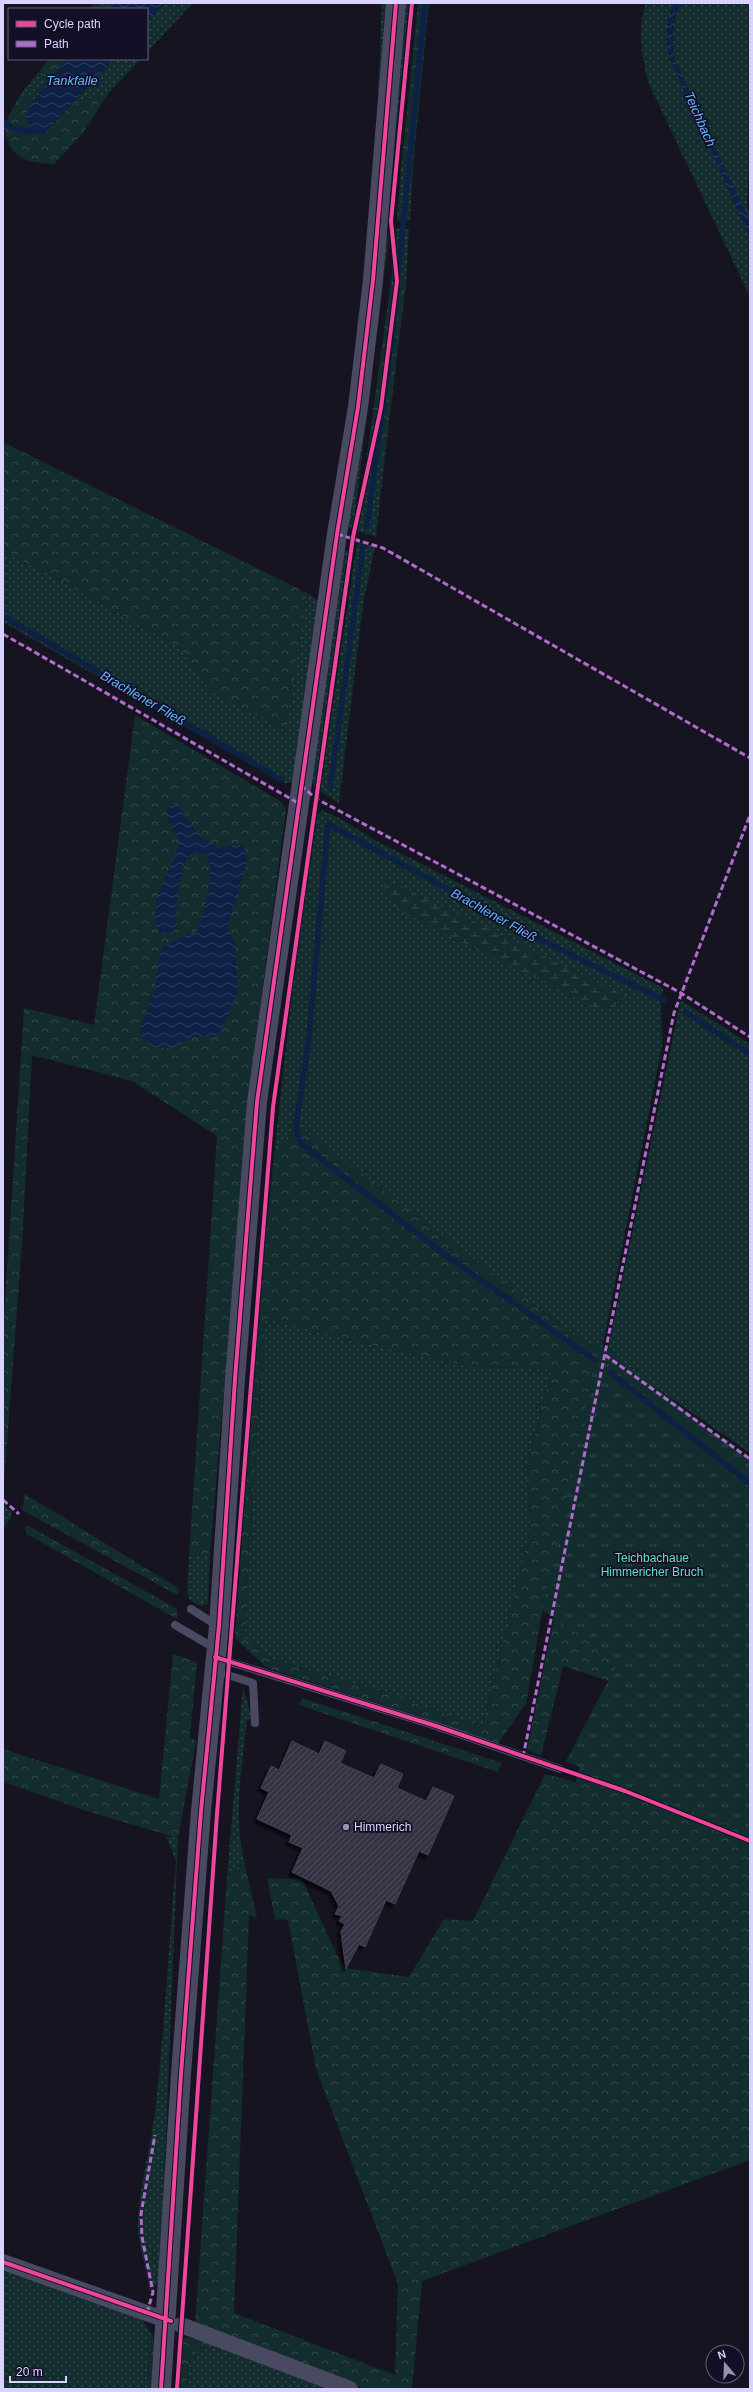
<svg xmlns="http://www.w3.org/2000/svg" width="753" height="2392" font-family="Arial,sans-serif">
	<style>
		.grass { fill: url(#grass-dots) }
		.forest { fill: url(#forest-crowns); fill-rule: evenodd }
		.wetland { fill: url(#wetland-marsh) }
		.park { fill: url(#park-tufts) }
		.water { fill: url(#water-waves) }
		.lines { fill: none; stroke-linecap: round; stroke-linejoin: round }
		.stream { stroke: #0d2144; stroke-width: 5.5 }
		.building { fill: url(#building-hatch); stroke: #433f54; filter: url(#shadow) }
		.service { stroke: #4a4962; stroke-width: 8 }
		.minor { stroke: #4a4962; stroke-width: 16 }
		.tertiary { stroke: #4a4962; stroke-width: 20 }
		.quiet { stroke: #b06ccc; stroke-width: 3; stroke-dasharray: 6 3; stroke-linecap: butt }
		.cycleway-casing { stroke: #130f26; stroke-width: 6 }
		.cycleway { stroke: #ed469a; stroke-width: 4 }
		.poi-dot { fill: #9591b1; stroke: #130f26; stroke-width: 1.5 }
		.labels { text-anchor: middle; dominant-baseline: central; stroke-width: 3.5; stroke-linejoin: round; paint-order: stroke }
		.park-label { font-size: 12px; fill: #5fe0c0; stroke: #130f26 }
		.poi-label { font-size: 12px; fill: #d9d4ff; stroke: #130f26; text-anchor: start }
		.water-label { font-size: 13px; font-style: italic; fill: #62b6ff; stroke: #130f26 }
	</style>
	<defs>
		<pattern id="grass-dots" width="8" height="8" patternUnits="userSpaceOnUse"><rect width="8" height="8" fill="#132c2d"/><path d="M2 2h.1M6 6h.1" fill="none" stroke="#354a4c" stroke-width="1.8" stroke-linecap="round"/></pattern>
		<pattern id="forest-crowns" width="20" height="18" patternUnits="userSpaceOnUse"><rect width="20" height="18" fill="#132c2d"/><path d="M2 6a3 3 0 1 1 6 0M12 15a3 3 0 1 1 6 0" fill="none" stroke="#354a4c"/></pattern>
		<pattern id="wetland-marsh" width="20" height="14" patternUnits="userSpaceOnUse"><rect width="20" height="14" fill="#132c2d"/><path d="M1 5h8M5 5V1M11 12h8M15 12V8" fill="none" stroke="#354a4c"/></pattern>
		<pattern id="park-tufts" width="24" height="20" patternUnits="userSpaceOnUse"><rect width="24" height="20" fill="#132c2d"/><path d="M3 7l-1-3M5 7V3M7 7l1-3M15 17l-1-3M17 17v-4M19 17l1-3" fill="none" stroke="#354a4c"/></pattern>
		<pattern id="water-waves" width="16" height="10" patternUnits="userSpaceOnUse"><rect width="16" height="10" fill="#0d2144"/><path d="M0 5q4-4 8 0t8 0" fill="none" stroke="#304060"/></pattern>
		<pattern id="building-hatch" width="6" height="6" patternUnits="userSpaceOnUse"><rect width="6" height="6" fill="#343243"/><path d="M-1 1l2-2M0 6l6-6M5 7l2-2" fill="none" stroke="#514f5f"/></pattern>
		<filter id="shadow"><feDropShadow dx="-3.5" dy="3.5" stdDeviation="1" flood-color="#0009"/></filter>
	</defs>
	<rect width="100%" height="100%" fill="#161421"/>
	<!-- grass -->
	<path class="grass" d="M 165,3 L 193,3 L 147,52 L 147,22 Z
		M 382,3 L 388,3 L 377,117 Z
		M 405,3 L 409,3 L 388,214 Z
		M 646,3 L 674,3 L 667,26 L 670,59 L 750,238 L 750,297 L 648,82 C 642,55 637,30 646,3 Z
		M 680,3 L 750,3 L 750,153 L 747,202 L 750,223 L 675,60 C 672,39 672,23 680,3 Z
		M 113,59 L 141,59 L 108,94 L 74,102 Z
		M 40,70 L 48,82 L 31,103 L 23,91 Z
		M 402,159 L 403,162 L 413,166 L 410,221 L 398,221 L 397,216 Z
		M 400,228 L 409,230 L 406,284 L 402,277 L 392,273 L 396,229 Z
		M 389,234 L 353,530 L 348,525 L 383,238 Z
		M 367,455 L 384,464 L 376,537 L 357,531 Z
		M 357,542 L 375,547 L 363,605 L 339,803 L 320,791 Z
		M 349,550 L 315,787 L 311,781 L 344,552 Z
		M 3,552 L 56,578 L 179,647 L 211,692 L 285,730 L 307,593 L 319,601 L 292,783 L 283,783 L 3,622 Z
		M 322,810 L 339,818 L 375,840 L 661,987 L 663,990 L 661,1002 L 662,1046 L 601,1355 L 300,1128 L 275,1146 L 293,982 L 316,816 Z
		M 682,1001 L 750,1044 L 750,1453 L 607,1354 L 680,1003 Z
		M 265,1318 L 379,1347 L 469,1366 L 552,1369 L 526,1468 L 531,1527 L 482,1727 L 390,1694 L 272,1659 L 245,1638 L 246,1601 Z
		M 3,1505 L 11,1511 L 11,1518 L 3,1529 Z
		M 210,1552 L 208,1604 L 200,1606 L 189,1599 L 187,1591 L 189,1556 L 205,1554 Z
		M 243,1687 L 252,1718 L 247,1721 C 242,1768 233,1814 244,1861 L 227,1877 Z
		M 166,1836 L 178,1838 L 160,2281 L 149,2291 C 148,2269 138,2247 138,2225 C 139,2184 152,2144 156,2103 C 165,2022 169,1942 176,1861 Z
		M 3,2271 L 142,2319 L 151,2333 L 147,2389 L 3,2389 Z
		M 210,2342 L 343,2389 L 186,2389 C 188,2363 187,2356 210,2342 Z"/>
	<!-- forest -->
	<path class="forest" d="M 94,3 L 112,3 L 107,9 L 89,9 Z
		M 418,3 L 429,3 L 413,166 L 403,162 L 402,159 Z
		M 49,59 L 67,59 L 48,82 L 40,70 Z
		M 23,91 L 31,103 L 26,116 L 44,134 L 74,102 L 108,94 L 83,133 L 54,164 C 33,163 14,161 7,139 C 6,135 4,131 5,127 C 8,114 16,102 23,91 Z
		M 392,273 L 402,277 L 406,284 L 384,464 L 367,455 Z
		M 3,442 L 307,593 L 286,730 L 211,692 L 179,647 L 56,578 L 3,552 Z
		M 135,715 L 280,801 L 286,809 L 252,1069 L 210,1552 L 205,1554 L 189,1556 L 217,1136 L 132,1081 L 32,1055 L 22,1245 L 3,1496 L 3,1332 L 24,1008 L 94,1025 Z
		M 300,1127 L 601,1355 L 540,1624 L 526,1704 L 497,1745 L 419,1716 L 267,1668 L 235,1638 L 257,1317 L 275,1146 ZM 265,1318 L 379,1347 L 469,1366 L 552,1369 L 526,1468 L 531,1527 L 482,1727 L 390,1694 L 272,1659 L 245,1638 L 246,1601 Z
		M 607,1360 L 750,1461 L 750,2160 L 422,2281 L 412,2389 L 365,2389 L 195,2325 L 227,1877 L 244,1861 L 257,1917 L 249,1916 L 234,2313 L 395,2375 L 398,2284 L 316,2069 L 288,1920 L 275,1919 L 267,1878 L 302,1879 L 336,1953 L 345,1968 L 409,1977 L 444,1919 L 473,1921 L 545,1774 L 576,1782 L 578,1771 L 619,1684 L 563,1666 L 541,1756 L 527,1750 Z
		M 25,1494 L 178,1588 L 179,1592 L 177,1595 L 22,1510 Z
		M 27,1525 L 177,1609 L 177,1619 L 27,1534 L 25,1529 Z
		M 173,1654 L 197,1662 L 190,1737 L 196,1741 L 178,1838 L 84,1810 L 3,1782 L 3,1749 L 159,1799 Z
		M 302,1698 L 502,1763 L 498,1772 L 483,1767 L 299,1705 Z
		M 151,2333 L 155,2344 L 153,2389 L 147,2389 Z
		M 187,2337 L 210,2342 C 187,2356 188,2363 186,2389 L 180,2389 L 182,2340 Z"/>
	<!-- wetland -->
	<path class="wetland" d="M 384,878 L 626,996 L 612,1008 L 596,1008 L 401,912 L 386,896 Z"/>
	<!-- park -->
	<path class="park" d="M 591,1339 L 750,1460 L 750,1833 L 624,1787 L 566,1761 L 619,1660 L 542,1610 L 592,1374 Z"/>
	<!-- water -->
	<path class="water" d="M 112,3 L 165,3 L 147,22 L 147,9 L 107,9 Z
		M 674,3 L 680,3 C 672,23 671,39 675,60 L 750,222 L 750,238 L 670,59 C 664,40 666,22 674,3 Z
		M 67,59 L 113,59 L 44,134 L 32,132 L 26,116 L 31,103 Z
		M 173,804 C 185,808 189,823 197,832 C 204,840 214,844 223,849 L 233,845 L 241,845 C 248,851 247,857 246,865 L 227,928 L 235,942 L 238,991 L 220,1034 C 212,1038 205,1035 196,1037 C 188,1038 182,1045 174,1047 C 158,1051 145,1046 139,1031 L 155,987 L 159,956 L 163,946 L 197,931 C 204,914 217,868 205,854 L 194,853 L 188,855 C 178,878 175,903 177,928 L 172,932 L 159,934 C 145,903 173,869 180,840 C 173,830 166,819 167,807 Z"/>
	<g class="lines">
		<!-- stream -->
		<path class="stream" d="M 3,121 L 11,128 L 32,132 L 37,129
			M 367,526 L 392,337 L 425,3
			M 3,616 L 282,780
			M 330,789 L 363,547
			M 685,1012 L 750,1054
			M 595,1360 L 441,1252 L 303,1145 L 298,1137 L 296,1125 L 308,1046 L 328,824 L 547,943 L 664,1000
			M 611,1373 L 750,1484"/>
	</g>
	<!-- building -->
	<path class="building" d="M 292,1741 L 319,1754 L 325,1741 L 346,1751 L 340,1763 L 374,1778 L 381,1764 L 403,1774 L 397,1788 L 426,1801 L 433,1787 L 454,1796 L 428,1855 L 419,1851 L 395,1904 L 386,1900 L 365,1947 L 359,1944 L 346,1969 L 341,1932 L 345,1924 L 339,1921 L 342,1916 L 335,1914 L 339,1906 L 331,1891 L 292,1872 L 303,1848 L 289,1842 L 292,1835 L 257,1819 L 269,1792 L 261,1788 L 271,1766 L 279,1770 Z"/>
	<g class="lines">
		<!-- service -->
		<path class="service" d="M 191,1609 L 218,1626
			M 175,1625 L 216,1649
			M 217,1658 L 433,1725 L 560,1769
			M 215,1671 L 253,1683 L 255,1723"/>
		<!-- minor -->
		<path class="minor" d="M 3,2262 L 166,2320
			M 181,2325 L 350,2389"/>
		<!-- tertiary -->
		<path class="tertiary" d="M 161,2389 L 181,2074 L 201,1811 L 219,1626 L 235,1379 L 257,1102 L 337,534 L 358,407 L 373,280 L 396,3"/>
		<!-- quiet -->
		<path class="quiet" d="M 337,534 L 383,548 L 750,758
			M 3,634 L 298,803
			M 301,785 L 315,798 L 681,993 L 750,1037
			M 605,1355 L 750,1459
			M 3,1500 L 19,1514
			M 523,1757 L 674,1013 L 750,815
			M 147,2313 L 153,2292 L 142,2237 L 141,2214 L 155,2135"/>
		<defs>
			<path id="cycleway" d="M 215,1657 L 433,1725 L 625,1791 L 750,1841
				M 3,2262 L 171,2321
				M 161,2389 L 181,2074 L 201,1811 L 219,1626 L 235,1379 L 257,1102 L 337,534 L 358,407 L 373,280 L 396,3
				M 177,2389 L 217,1814 L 273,1107 L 353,537 L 381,408 L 397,281 L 391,221 L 412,3"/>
		</defs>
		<!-- cycleway casing -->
		<use href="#cycleway" class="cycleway-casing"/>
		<!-- cycleway -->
		<use href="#cycleway" class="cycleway"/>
	</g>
	<!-- markers -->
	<circle class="poi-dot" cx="346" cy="1827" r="4"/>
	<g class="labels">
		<!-- park labels -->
		<g class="park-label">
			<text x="652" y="1558">Teichbachaue<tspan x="652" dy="14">Himmericher Bruch</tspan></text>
		</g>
		<!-- poi labels -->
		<g class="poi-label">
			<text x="354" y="1827">Himmerich</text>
		</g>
		<!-- water labels -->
		<g class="water-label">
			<text x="72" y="80">Tankfalle</text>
			<text transform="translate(700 119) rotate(66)">Teichbach</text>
			<text transform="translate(143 698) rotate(30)">Brachlener Fließ</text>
			<text transform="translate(494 915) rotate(29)">Brachlener Fließ</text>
		</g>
	</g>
	<!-- border -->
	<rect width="753" height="2392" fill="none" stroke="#d9d4ff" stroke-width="8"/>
	<!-- legend -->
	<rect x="8" y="8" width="140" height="52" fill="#130f26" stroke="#625e7d"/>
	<rect x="16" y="21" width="20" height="6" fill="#ed469a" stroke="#625e7d"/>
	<text x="44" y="28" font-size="12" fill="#d9d4ff">Cycle path</text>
	<rect x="16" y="41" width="20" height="6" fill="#b06ccc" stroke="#625e7d"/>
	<text x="44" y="48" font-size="12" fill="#d9d4ff">Path</text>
	<!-- north arrow -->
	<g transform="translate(725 2364) rotate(341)"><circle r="19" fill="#130f26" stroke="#625e7d"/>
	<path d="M0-3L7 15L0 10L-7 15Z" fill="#9591b1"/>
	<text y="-6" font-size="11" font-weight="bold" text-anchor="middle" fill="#d9d4ff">N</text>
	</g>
	<!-- scale -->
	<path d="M10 2376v6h56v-6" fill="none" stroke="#d9d4ff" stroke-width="2"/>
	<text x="16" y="2376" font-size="12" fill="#d9d4ff" stroke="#130f26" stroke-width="3" paint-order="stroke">20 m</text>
</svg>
